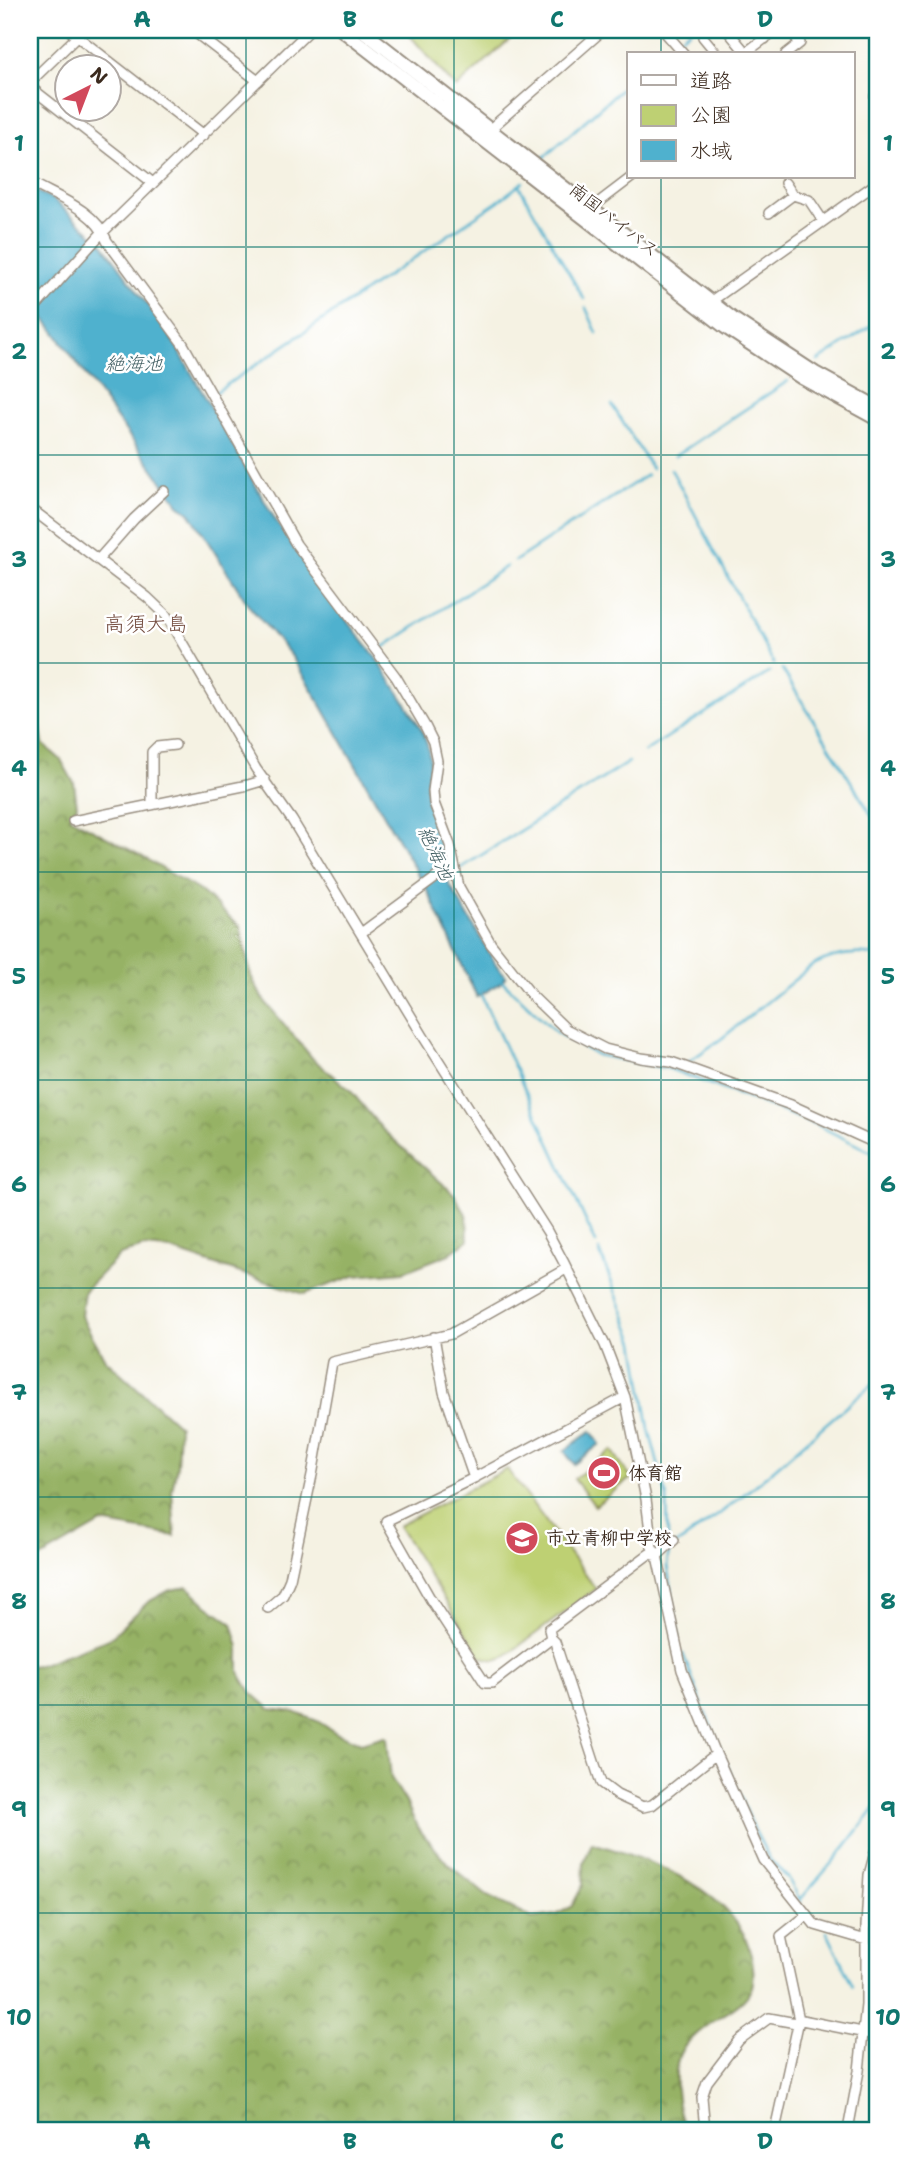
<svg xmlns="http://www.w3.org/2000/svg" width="907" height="2160" font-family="'Shantell Sans','Klee One',sans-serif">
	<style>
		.green { fill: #bed073; stroke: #7c7d48; stroke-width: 2 }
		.forest { fill: url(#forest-crowns); stroke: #686e42; stroke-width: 2 }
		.water { fill: #4fb1ce; stroke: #456e76; stroke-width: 2 }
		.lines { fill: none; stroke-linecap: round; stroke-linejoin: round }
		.stream { stroke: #4fb1ce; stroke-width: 2.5 }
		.minor-casing { stroke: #988e80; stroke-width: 12 }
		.highway-casing { stroke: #988e80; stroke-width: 16 }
		.minor { stroke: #fff; stroke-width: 9 }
		.highway { stroke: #fff; stroke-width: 12 }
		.grid { fill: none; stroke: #0f766e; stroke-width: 2; stroke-opacity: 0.55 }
		.labels { text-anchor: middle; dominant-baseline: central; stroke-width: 5; stroke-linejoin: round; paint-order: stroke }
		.street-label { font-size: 18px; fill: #3b2a1e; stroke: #fff }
		.poi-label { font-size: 18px; font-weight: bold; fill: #3b2a1e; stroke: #fff; text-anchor: start }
		.water-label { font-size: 19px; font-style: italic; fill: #436064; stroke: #fff }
		.quarter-label { font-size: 21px; fill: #754e41; stroke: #fff }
		.neatline { fill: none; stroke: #0f766e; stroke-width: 2.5 }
		.grid-label { font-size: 23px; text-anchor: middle; font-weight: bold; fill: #0f766e }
	</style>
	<defs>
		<pattern id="forest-crowns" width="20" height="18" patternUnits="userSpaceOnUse" patternTransform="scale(1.75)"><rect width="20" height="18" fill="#96b265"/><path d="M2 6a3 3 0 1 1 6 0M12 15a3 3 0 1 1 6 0" fill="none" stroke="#7c9153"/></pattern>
	</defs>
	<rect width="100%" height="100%" fill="#fff"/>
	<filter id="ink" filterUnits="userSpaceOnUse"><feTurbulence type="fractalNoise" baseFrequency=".0143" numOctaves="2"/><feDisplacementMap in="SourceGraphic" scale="14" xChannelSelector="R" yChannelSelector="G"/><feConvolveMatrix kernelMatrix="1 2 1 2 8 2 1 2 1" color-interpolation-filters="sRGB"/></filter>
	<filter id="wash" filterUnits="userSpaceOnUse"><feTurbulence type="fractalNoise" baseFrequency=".00686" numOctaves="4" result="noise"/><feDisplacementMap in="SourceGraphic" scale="28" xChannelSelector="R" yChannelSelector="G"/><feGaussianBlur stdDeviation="1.57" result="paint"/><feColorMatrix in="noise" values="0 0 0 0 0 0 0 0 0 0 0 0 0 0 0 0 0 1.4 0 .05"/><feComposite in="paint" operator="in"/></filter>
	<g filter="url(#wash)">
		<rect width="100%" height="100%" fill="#f5f2e3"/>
		<!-- green -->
		<path class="green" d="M 405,30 L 520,30 L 456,88 Z
			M 612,1450 L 631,1478 L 595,1506 L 574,1479 Z
			M 507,1469 L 596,1589 L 504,1657 L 495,1660 L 481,1657 L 398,1526 Z"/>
		<!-- forest -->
		<path class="forest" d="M 30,689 L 38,713 L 43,744 L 61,760 L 74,783 L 77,806 L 69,817 L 138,854 L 203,893 L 240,927 L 251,976 L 262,998 L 313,1059 L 350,1090 L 382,1129 L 454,1194 L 467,1216 L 468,1240 L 449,1254 L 403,1272 L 354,1276 L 304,1294 L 168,1249 L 143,1247 L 120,1255 L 84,1291 L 81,1316 L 105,1359 L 179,1426 L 177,1466 L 172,1490 L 175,1536 L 102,1523 L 30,1564 Z
			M 188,1587 L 207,1605 L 232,1623 L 239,1647 L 239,1672 L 251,1692 L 270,1709 L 294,1712 L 317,1721 L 338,1734 L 361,1743 L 385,1736 L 387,1738 L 391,1778 L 406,1802 L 417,1827 L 448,1864 L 487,1896 L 532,1918 L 556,1915 L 572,1906 L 583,1885 L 584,1862 L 592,1843 C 648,1859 737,1890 751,1955 C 753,1963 755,1978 752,1987 C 747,2002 729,2011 717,2019 C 704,2028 684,2042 679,2056 C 672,2079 677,2109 685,2130 L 30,2130 L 30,1666 L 39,1665 L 109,1639 L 148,1602 L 170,1590 Z"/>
		<!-- water -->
		<path class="water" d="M 30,188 L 53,199 L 103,244 L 171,337 L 276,521 L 316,580 L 376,658 L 404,700 L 423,732 L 428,747 L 430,762 L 426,786 L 427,801 L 442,847 L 447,880 L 497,966 L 506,976 L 499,984 L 477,997 L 428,892 L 320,703 L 291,655 L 249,606 L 189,512 L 179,505 L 49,324 L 30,303 Z
			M 591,1431 L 600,1444 L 574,1464 L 564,1451 Z"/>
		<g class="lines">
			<!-- stream -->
			<path class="stream" d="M 676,41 L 690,30
				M 661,54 L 671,45
				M 542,159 L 629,82
				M 519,186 L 584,299
				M 586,308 L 597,333
				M 818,361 L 877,322
				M 216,392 L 497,202 L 523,182
				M 612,405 L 652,469
				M 675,456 L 788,381
				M 671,469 L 774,664
				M 515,561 L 647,475
				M 381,649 L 507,566
				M 782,669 L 877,824
				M 644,752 L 770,672
				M 461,868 L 629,762
				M 500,979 L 557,1033 L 597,1055 L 670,1069 L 815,1124 L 877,1155
				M 481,995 L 596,1243
				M 688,1062 L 721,1039 L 813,965 C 833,955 855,951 877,956
				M 599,1250 L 635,1342 L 649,1429 L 667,1498 L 668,1540
				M 671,1548 C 746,1500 808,1436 877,1381
				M 669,1550 L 667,1566 L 679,1637
				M 683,1654 L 702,1704
				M 705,1712 L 754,1829 L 770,1860 L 788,1878 L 801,1902
				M 800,1900 L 843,1850 L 877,1806
				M 827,1932 L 853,1986"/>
		</g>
	</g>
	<g filter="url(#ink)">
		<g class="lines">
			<defs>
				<path id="minor" d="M 69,30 L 204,135
					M 192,30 L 258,81
					M 663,30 L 684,54
					M 727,30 L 746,53
					M 757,30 L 765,39
					M 703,37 L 717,54
					M 744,54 L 776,30
					M 786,54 L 800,43 L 790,30
					M 30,82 L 84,30
					M 30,87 L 153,183
					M 875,96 L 877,94
					M 489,130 L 603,30
					M 30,182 C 56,197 96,210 107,241 L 183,344 L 296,544 L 396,677 L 425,726 L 433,742 L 437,761 L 433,791 L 434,803 L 450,845 L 459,887 L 491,944 L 533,997 L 566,1029 L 605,1049 L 641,1058 L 671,1062 L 791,1105 L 877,1144
					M 785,183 L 793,195
					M 590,209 L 632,177
					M 769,213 L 793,195 L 809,200 L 823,221
					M 710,302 L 877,183
					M 30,313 L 99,236 L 310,30
					M 30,508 L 147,597 L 166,615 L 256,769 L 292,820 L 423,1036 L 547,1231 L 563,1261 L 605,1345 L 625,1397 L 646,1499 L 652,1547 L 657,1556 L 682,1670 L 716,1754 L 763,1860 L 815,1925 L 866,1940
					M 98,560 L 134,519 L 164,491
					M 152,805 L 152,752 L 157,747 L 175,745
					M 73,821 L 248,785 L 265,780
					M 361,933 L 449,868 L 454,868
					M 434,1337 L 444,1392 L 474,1478
					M 674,1540 L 657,1556 L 649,1554 L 549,1629 L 551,1638 L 555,1642 L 601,1783 L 617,1795 L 643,1807 L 652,1805 L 716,1754
					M 268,1608 L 283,1595 L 290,1579 L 313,1470 L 332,1362 L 451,1334 L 566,1269
					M 551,1638 L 492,1683 L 485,1683 L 431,1600 L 386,1521 L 474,1478 L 625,1397
					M 705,2130 L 702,2097 L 707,2082 L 739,2040 L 769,2018 L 796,2023 L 802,2020 L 877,2035
					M 775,2130 L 799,2020 L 781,1936 L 806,1916
					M 848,2130 L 859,2071 L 866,2005 L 866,1926 L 869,1875 L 877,1845"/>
				<path id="highway" d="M 342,30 L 725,327 L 802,378 L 877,419
					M 362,30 L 733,319 L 815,373 L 877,407"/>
			</defs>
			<!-- minor casing -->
			<use href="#minor" class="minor-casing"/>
			<!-- highway casing -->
			<use href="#highway" class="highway-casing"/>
			<!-- minor -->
			<use href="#minor" class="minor"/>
			<!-- highway -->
			<use href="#highway" class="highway"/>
		</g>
	</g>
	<!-- grid -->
	<path class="grid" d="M 246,30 L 246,2130M 454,30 L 454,2130M 661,30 L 661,54M 661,177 L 661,2130M 30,247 L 877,247M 30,455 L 877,455M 30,663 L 877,663M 30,872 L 877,872M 30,1080 L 877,1080M 30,1288 L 877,1288M 30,1497 L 877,1497M 30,1705 L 877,1705M 30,1913 L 877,1913"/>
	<!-- icons -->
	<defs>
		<symbol id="stadium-disc" viewBox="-11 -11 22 22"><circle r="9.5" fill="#d1495b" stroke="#fff"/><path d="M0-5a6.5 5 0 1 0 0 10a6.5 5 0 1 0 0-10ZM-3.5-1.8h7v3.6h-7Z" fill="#fff"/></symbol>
		<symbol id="school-disc" viewBox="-11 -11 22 22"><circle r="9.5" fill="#d1495b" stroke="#fff"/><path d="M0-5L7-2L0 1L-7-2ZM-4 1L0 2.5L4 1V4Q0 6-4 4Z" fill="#fff"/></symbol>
	</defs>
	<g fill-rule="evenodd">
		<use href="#stadium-disc" x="585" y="1454" width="38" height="38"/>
		<use href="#school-disc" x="503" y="1519" width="38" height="38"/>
	</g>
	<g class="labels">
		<!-- street labels -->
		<g class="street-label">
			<text transform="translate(614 220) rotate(38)">南国バイパス</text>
		</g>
		<!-- poi labels -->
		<g class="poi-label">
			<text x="628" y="1473">体育館</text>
			<text x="546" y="1538">市立青柳中学校</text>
		</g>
		<!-- water labels -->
		<g class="water-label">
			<text x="134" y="363">絶海池</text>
			<text transform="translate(436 853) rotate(65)">絶海池</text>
		</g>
		<!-- quarter labels -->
		<g class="quarter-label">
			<text x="146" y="624">高須大島</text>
		</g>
	</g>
	<!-- margin -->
	<rect width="907" height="2160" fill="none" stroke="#fff" stroke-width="77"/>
	<!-- legend -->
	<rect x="627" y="52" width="228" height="126" fill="#ffffff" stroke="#b1aaa5" stroke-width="2"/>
	<rect x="641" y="75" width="35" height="10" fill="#ffffff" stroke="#b1aaa5" stroke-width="2"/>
	<text x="690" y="88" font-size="21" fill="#3b2a1e">道路</text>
	<rect x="641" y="105" width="35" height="21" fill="#bed073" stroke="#b1aaa5" stroke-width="2"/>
	<text x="690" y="122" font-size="21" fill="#3b2a1e">公園</text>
	<rect x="641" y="140" width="35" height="21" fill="#4fb1ce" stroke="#b1aaa5" stroke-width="2"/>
	<text x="690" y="158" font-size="21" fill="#3b2a1e">水域</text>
	<!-- north arrow -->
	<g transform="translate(88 88) rotate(42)"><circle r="33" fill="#ffffff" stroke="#b1aaa5" stroke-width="2"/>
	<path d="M0-5L12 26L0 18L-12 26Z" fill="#d1495b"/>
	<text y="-10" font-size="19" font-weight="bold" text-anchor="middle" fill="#3b2a1e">N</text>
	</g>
	<rect x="38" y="38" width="831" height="2084" class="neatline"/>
	<g class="grid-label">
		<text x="142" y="27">A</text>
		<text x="350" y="27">B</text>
		<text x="557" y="27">C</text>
		<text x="765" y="27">D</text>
		<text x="19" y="151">1</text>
		<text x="888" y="151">1</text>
		<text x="19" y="359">2</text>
		<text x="888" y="359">2</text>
		<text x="19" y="567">3</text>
		<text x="888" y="567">3</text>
		<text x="19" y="776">4</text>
		<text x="888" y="776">4</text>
		<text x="19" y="984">5</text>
		<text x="888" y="984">5</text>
		<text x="19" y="1192">6</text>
		<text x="888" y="1192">6</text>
		<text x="19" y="1400">7</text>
		<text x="888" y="1400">7</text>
		<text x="19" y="1609">8</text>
		<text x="888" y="1609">8</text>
		<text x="19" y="1817">9</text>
		<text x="888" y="1817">9</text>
		<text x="19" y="2025">10</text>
		<text x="888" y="2025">10</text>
		<text x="142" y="2149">A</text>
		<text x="350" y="2149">B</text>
		<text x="557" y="2149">C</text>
		<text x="765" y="2149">D</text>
	</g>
</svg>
